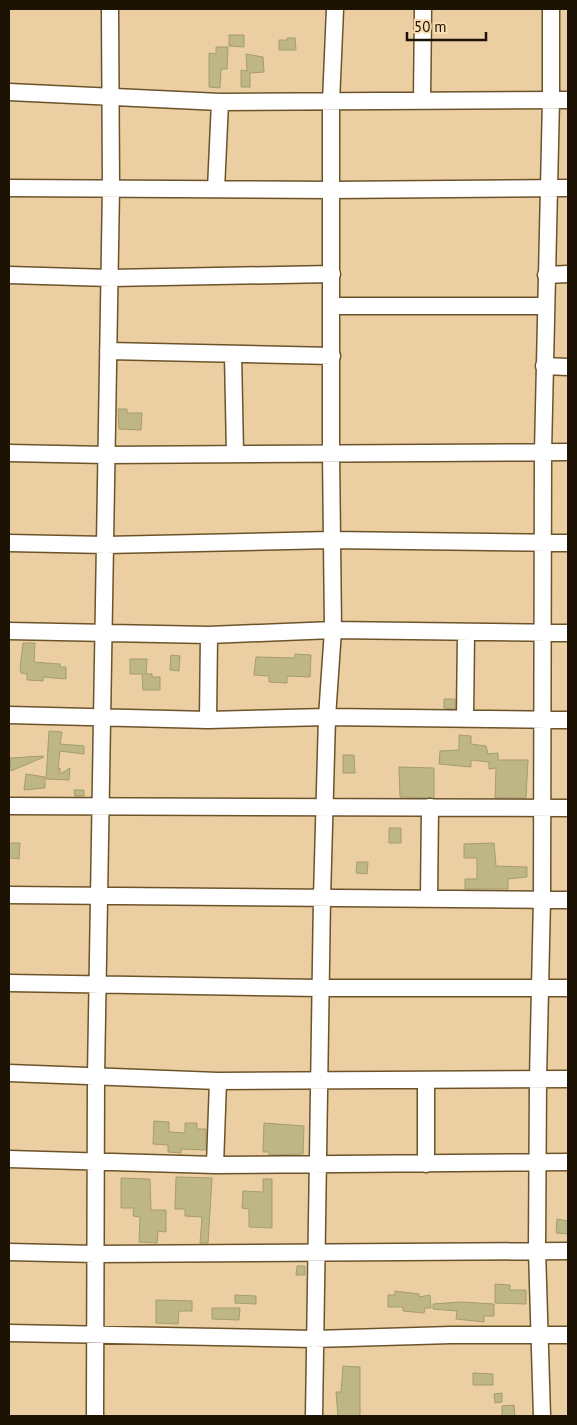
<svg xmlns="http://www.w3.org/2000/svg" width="577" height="1425" font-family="'PT Sans',sans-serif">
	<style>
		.building { fill: #bfb685; stroke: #a59c6d }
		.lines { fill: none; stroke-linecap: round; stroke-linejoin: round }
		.minor-casing { stroke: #6c532a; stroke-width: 19 }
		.minor { stroke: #fff; stroke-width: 16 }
	</style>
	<rect width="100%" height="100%" fill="#ebcfa3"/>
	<!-- building -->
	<path class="building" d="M 229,35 L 244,35 L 244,47 L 229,46 Z
		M 287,38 L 295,38 L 296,50 L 279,50 L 279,40 L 287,40 Z
		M 216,47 L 228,47 L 227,69 L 221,69 L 220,88 L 209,87 L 209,53 L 216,54 Z
		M 246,54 L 263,57 L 264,72 L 250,73 L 250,87 L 241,87 L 241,70 L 247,71 Z
		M 118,409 L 127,409 L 127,413 L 142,413 L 141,430 L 119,429 Z
		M 23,643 L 35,643 L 34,662 L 60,664 L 60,667 L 66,667 L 66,679 L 43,677 L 43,681 L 27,680 L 27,674 L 21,673 L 20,668 Z
		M 295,654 L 311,655 L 310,677 L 287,676 L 287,683 L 269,682 L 269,676 L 254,675 L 256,657 L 295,658 Z
		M 171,655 L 180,656 L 179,671 L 170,670 Z
		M 130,659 L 147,659 L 146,674 L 152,674 L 152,677 L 160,677 L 160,690 L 143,690 L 142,674 L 130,674 Z
		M 444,699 L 455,699 L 455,709 L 444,708 Z
		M 49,731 L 62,732 L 60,744 L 84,746 L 84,754 L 60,751 L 58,769 L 60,768 L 60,774 L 70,768 L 69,780 L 46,779 Z
		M 459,735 L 471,736 L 471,744 L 486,746 L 488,754 L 498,753 L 498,760 L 528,760 L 526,798 L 495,798 L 496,768 L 489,769 L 489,762 L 471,760 L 471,767 L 439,764 L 440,751 L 459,750 Z
		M 343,755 L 354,755 L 355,773 L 343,773 Z
		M 43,756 L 44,757 L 11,771 L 10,758 Z
		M 399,767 L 434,768 L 434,798 L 400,797 Z
		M 26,774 L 45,777 L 45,788 L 24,790 Z
		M 74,790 L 84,790 L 84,796 L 75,796 Z
		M 389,828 L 401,828 L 401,843 L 389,843 Z
		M 9,843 L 20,843 L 19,859 L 9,858 Z
		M 494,843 L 496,866 L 527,867 L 527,877 L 508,879 L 508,889 L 465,889 L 465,879 L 477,879 L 477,858 L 464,858 L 464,844 Z
		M 357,862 L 368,862 L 367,874 L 356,873 Z
		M 154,1121 L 169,1122 L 169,1132 L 185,1133 L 185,1123 L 197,1123 L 197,1129 L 206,1129 L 206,1150 L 181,1149 L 181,1153 L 168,1152 L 168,1145 L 153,1144 Z
		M 264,1123 L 304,1126 L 303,1154 L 269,1155 L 269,1152 L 263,1152 Z
		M 176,1177 L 212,1178 L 208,1243 L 200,1243 L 202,1217 L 185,1216 L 185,1209 L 175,1209 Z
		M 121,1178 L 150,1179 L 151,1210 L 166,1210 L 166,1232 L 158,1231 L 157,1243 L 139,1242 L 140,1217 L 133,1216 L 134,1208 L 121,1208 Z
		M 263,1179 L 272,1179 L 272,1228 L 249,1227 L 249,1209 L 242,1208 L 243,1191 L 263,1192 Z
		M 557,1219 L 568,1221 L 568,1234 L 556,1233 Z
		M 297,1266 L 305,1266 L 305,1275 L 296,1275 Z
		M 495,1284 L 510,1285 L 510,1290 L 526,1290 L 526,1304 L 495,1303 Z
		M 395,1291 L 419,1294 L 419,1297 L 430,1295 L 431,1308 L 425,1308 L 424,1313 L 403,1311 L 403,1307 L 388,1307 L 388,1295 L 395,1295 Z
		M 235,1295 L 256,1296 L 256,1304 L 235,1303 Z
		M 156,1300 L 192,1301 L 192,1311 L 179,1311 L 178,1324 L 156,1323 Z
		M 461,1302 L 494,1304 L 494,1316 L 484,1316 L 484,1322 L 456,1319 L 457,1311 L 433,1309 L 433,1304 Z
		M 212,1308 L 240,1308 L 239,1320 L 212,1319 Z
		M 343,1366 L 360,1367 L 360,1416 L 338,1416 L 336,1392 L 341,1392 Z
		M 473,1373 L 493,1374 L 493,1385 L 473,1385 Z
		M 502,1393 L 502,1402 L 495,1403 L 494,1394 Z
		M 514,1405 L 515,1416 L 502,1416 L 502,1406 Z"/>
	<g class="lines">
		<defs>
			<path id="minor" d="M 9,92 L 220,102 L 568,100
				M 422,100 L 423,9
				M 9,188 L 331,190 L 568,188
				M 216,189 L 220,102
				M 9,275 L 110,278 L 332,274
				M 546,275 L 568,274
				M 332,306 L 545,306
				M 108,351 L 332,356
				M 233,354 L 235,454
				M 544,366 L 568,367
				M 9,453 L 106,455 L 568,452
				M 9,543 L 106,545 L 331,540 L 568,543
				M 9,631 L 209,635 L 333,630 L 568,633
				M 9,715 L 208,720 L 327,717 L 568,720
				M 465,717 L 466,633
				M 208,720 L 209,635
				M 9,806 L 568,808
				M 9,895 L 568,900
				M 429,899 L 430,807
				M 9,983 L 320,988 L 568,988
				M 9,1073 L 218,1081 L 568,1079
				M 426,1080 L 426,1164
				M 9,1159 L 215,1165 L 568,1162
				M 215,1165 L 218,1081
				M 9,1252 L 96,1254 L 568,1251
				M 9,1333 L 314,1339 L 451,1335 L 568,1335
				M 95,1416 L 96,1076 L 111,188 L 110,9
				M 314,1416 L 322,898 L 327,717 L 333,630 L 331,452 L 331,102 L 335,9
				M 542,1416 L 537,1250 L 538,1079 L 542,899 L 543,452 L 551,100 L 551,9"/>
		</defs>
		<!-- minor casing -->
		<use href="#minor" class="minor-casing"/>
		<!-- minor -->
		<use href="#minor" class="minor"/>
	</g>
	<!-- border -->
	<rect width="577" height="1425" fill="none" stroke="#1d1304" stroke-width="20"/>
	<!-- scale -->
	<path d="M407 32v8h79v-8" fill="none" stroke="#1d1304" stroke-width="2.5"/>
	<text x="414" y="32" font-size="15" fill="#1d1304" stroke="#f9dcb0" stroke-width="4" paint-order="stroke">50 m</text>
</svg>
